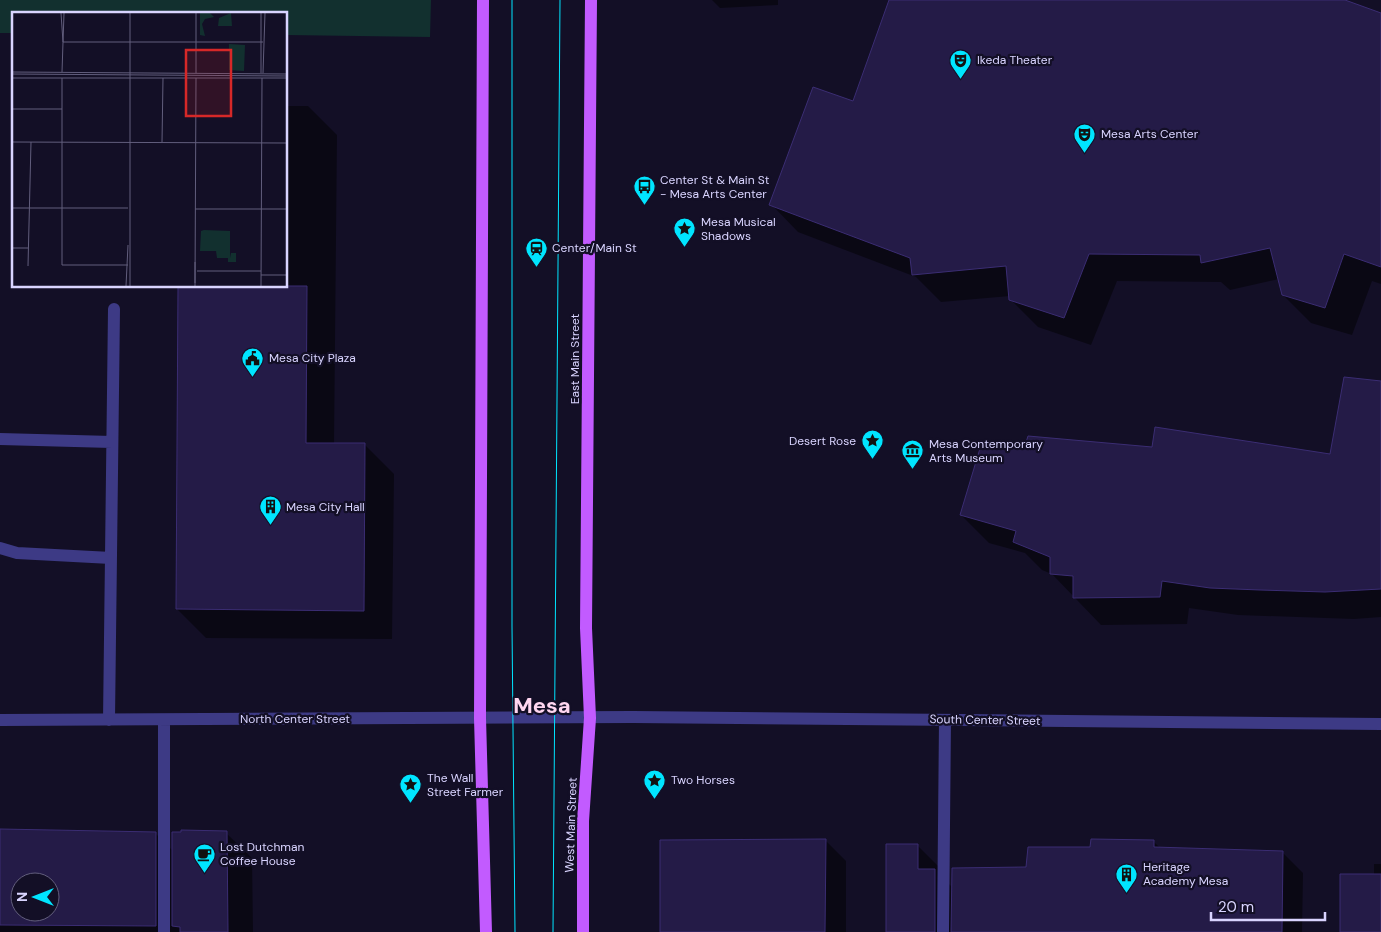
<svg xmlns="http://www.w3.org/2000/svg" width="1381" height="932" font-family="'DM Sans',sans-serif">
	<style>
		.green { fill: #12302f }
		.shadow { fill: #0007; fill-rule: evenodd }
		.building { fill: #241b47; stroke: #3b2d73; fill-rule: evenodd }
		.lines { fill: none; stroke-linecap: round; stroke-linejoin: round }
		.minor { stroke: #3d3a85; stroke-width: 12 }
		.major { stroke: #c25bff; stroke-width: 12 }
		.tram { stroke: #00e5ff; stroke-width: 1 }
		.labels { text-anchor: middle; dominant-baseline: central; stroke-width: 4.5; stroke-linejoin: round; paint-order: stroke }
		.poi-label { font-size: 12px; fill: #d9d4ff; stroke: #130f26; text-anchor: start }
		.street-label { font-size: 12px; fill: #d9d4ff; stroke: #130f26 }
		.town-label { font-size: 22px; font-weight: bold; fill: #ffd6f0; stroke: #130f26 }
		.inset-road { fill: none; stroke: #625e7d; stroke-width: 1 }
		.view { fill: #d62828; fill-opacity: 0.15; stroke: #d62828; stroke-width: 2.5 }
		.inset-edge { fill: none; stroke: #d9d4ff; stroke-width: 2.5 }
	</style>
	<rect width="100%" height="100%" fill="#130f26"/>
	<!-- green -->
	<path class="green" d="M 0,0 L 431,0 L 430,37 L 286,35 L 286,14 L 14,14 L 14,33 L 0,33 Z"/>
	<!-- shadow -->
	<path class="shadow" d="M 712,0 L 778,0 L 778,5 L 720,8 Z
		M 891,0 L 1341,0 L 1381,14 L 1381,284 L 1372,281 L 1352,335 L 1311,323 L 1283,295 L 1279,279 L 1230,290 L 1221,282 L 1117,281 L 1091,345 L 1038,327 L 1010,299 L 1010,296 L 941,302 L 916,277 L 798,232 L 771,204 L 854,102 Z
		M 286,106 L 308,106 L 337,135 L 334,444 L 365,445 L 394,474 L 392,639 L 206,638 L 177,609 L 286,286 Z
		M 1381,383 L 1381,617 L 1354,619 L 1238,615 L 1189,608 L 1187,624 L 1101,625 L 1052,574 L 1042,570 L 1025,553 L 989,543 L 961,515 L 1025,450 L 1153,449 L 1331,455 Z
		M 0,830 L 155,833 L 173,851 L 226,833 L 252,858 L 253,932 L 0,932 ZM 20,882 L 50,882 L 50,912 L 20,912 Z
		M 825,840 L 846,861 L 846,932 L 661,932 Z
		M 1154,842 L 1161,849 L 1282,852 L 1303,873 L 1302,932 L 887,932 L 917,845 L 938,866 L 938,873 L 953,888 L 1028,868 L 1091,848 Z
		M 1374,864 L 1381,864 L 1381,932 L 1341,932 L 1374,876 Z"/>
	<!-- building -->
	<path class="building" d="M 889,0 L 1345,0 L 1381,13 L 1381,267 L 1344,254 L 1325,308 L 1282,295 L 1270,248 L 1201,263 L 1200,255 L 1089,254 L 1064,318 L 1009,300 L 1006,266 L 912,275 L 910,258 L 769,205 L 813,87 L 853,101 Z
		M 178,286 L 307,286 L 306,443 L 365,443 L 364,611 L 176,609 Z
		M 1344,377 L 1381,381 L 1381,589 L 1325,592 L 1260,590 L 1210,588 L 1162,581 L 1160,597 L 1073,598 L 1073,576 L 1050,574 L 1050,557 L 1013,542 L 1016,531 L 960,515 L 981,445 L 1024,449 L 1028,436 L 1152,447 L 1155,427 L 1330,454 Z
		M 0,829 L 156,832 L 156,926 L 0,925 ZM 20,882 L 50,882 L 50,912 L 20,912 Z
		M 181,830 L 227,831 L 228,932 L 180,932 L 180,927 L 172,926 L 172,832 L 181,832 Z
		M 826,839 L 825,932 L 660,932 L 660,840 Z
		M 1091,839 L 1154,840 L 1154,847 L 1283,851 L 1282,932 L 951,932 L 952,868 L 1026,867 L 1028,847 L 1090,847 Z
		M 886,844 L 918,844 L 918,869 L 935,869 L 935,932 L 886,932 Z
		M 1340,874 L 1381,874 L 1381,932 L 1340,932 Z"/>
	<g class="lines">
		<!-- minor -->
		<path class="minor" d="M 0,439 L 112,442
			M 0,548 L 17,553 L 111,558
			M 0,720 L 633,717 L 1381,724
			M 109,720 L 114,309
			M 164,932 L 164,720
			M 943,932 L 945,720"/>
		<!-- major -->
		<path class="major" d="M 483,0 L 480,718 L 486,932
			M 583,932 L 583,821 L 590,718 L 586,628 L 591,0"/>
		<!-- tram -->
		<path class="tram" d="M 512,0 L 512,626 L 515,932
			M 553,932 L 560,0"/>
	</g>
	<!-- icons -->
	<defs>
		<symbol id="theatre-pin" viewBox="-11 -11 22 30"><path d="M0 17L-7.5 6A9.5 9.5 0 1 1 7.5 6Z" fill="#00e5ff" stroke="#130f26"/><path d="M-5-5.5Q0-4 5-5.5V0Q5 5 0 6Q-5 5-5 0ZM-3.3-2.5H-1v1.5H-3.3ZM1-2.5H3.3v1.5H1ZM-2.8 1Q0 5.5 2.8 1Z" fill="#111"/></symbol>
		<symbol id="bus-pin" viewBox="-11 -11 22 30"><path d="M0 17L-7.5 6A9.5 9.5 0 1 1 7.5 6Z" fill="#00e5ff" stroke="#130f26"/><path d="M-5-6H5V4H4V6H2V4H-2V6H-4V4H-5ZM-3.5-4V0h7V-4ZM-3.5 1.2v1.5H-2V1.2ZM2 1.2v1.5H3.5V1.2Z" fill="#111"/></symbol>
		<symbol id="sight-pin" viewBox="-11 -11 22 30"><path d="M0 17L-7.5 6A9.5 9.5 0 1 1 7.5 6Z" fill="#00e5ff" stroke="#130f26"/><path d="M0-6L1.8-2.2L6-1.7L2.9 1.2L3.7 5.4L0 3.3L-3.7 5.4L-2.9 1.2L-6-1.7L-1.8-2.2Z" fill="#111"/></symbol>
		<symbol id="station-pin" viewBox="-11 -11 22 30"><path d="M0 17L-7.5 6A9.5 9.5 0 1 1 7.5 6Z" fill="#00e5ff" stroke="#130f26"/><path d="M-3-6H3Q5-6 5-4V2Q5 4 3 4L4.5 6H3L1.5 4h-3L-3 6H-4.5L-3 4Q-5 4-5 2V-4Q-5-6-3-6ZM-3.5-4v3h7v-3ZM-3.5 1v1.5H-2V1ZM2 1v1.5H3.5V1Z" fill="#111"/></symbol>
		<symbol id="civic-pin" viewBox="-11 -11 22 30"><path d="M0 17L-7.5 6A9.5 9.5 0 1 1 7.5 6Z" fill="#00e5ff" stroke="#130f26"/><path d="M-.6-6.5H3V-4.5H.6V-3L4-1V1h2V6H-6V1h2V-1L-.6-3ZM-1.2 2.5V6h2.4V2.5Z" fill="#111"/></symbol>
		<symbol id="museum-pin" viewBox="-11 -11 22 30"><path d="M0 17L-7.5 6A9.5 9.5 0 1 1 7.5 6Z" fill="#00e5ff" stroke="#130f26"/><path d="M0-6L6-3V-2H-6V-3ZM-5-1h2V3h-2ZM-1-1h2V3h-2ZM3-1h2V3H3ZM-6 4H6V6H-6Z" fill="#111"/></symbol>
		<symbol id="building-pin" viewBox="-11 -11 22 30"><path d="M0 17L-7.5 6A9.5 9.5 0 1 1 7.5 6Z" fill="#00e5ff" stroke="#130f26"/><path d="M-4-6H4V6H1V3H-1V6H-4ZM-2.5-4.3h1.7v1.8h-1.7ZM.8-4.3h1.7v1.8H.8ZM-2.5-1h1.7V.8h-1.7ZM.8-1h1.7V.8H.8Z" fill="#111"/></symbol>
		<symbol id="cafe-pin" viewBox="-11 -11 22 30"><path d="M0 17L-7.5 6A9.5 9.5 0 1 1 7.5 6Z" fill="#00e5ff" stroke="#130f26"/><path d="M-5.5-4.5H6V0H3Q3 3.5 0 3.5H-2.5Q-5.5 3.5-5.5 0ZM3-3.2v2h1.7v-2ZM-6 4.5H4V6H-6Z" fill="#111"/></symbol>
	</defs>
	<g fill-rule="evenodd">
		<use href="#theatre-pin" x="948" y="48" width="25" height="34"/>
		<use href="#theatre-pin" x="1072" y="122" width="25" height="34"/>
		<use href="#bus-pin" x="632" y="174" width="25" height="34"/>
		<use href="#sight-pin" x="672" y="216" width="25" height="34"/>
		<use href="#station-pin" x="524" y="236" width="25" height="34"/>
		<use href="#civic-pin" x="240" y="346" width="25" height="34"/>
		<use href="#sight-pin" x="860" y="428" width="25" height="34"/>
		<use href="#museum-pin" x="900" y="438" width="25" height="34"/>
		<use href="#building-pin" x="258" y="494" width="25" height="34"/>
		<use href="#sight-pin" x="642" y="768" width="25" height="34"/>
		<use href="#sight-pin" x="398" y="772" width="25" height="34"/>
		<use href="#cafe-pin" x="192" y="842" width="25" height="34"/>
		<use href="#building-pin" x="1114" y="862" width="25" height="34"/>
	</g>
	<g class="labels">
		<!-- poi labels -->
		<g class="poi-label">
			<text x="977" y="60">Ikeda Theater</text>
			<text x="1101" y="134">Mesa Arts Center</text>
			<text x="660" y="180">Center St &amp; Main St<tspan x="660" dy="14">- Mesa Arts Center</tspan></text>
			<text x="701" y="222">Mesa Musical<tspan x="701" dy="14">Shadows</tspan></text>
			<text x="552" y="248">Center/Main St</text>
			<text x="269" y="358">Mesa City Plaza</text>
			<text x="856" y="441" text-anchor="end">Desert Rose</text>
			<text x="929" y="444">Mesa Contemporary<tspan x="929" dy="14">Arts Museum</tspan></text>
			<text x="286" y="507">Mesa City Hall</text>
			<text x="427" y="778">The Wall<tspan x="427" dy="14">Street Farmer</tspan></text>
			<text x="671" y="780">Two Horses</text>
			<text x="220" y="847">Lost Dutchman<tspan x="220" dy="14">Coffee House</tspan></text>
			<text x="1143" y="867">Heritage<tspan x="1143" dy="14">Academy Mesa</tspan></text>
		</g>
		<!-- street labels -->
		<g class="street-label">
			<text transform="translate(575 359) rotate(-90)">East Main Street</text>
			<text x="295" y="719">North Center Street</text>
			<text transform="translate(985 720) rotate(1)">South Center Street</text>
			<text transform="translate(571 825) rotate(-88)">West Main Street</text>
		</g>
		<!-- town labels -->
		<g class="town-label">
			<text x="542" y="705">Mesa</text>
		</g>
	</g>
	<!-- overview -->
	<g transform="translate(12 12)">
		<rect width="275" height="275" fill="#130f26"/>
		<path d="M 188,1 L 198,1 L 202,5 L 193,7 L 190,12 L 193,24 L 188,23 ZM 219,1 L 220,14 L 206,14 L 207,6 ZM 217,32 L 233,33 L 232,59 L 217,58 ZM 192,218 L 218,219 L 218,246 L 219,241 L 224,241 L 224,250 L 216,250 L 216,246 L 205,246 L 204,239 L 188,239 L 189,219 Z" fill="#12302f"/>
		<path class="inset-road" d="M 49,1 L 51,30M 118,1 L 118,274M 249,1 L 249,61M 51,30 L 251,30M 0,60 L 275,62M 50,60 L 52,1M 184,61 L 184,1M 251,61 L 253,1M 0,62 L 275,64M 0,66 L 275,66M 50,66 L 50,253 L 116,253M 0,97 L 50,97M 0,130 L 275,131M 150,130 L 151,66M 0,196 L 116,196M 183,197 L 275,197M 0,236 L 16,236M 16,254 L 19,130M 185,259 L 249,259M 249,263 L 275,263M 183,271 L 183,250M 114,274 L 116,233M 183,274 L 184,66M 249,274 L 250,66"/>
		<path class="view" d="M 174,38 L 219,38 L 219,104 L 174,104 Z"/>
		<rect width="275" height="275" class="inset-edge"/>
	</g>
	<!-- north arrow -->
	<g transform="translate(35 897) rotate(270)"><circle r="24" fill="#130f26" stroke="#625e7d"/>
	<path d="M0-4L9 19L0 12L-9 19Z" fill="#00e5ff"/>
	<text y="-8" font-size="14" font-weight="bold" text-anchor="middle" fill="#d9d4ff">N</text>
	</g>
	<!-- scale -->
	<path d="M1211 912v8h114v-8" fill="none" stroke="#d9d4ff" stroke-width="2.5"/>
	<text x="1218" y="912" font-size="15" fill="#d9d4ff" stroke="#130f26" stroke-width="4" paint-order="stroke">20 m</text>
</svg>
